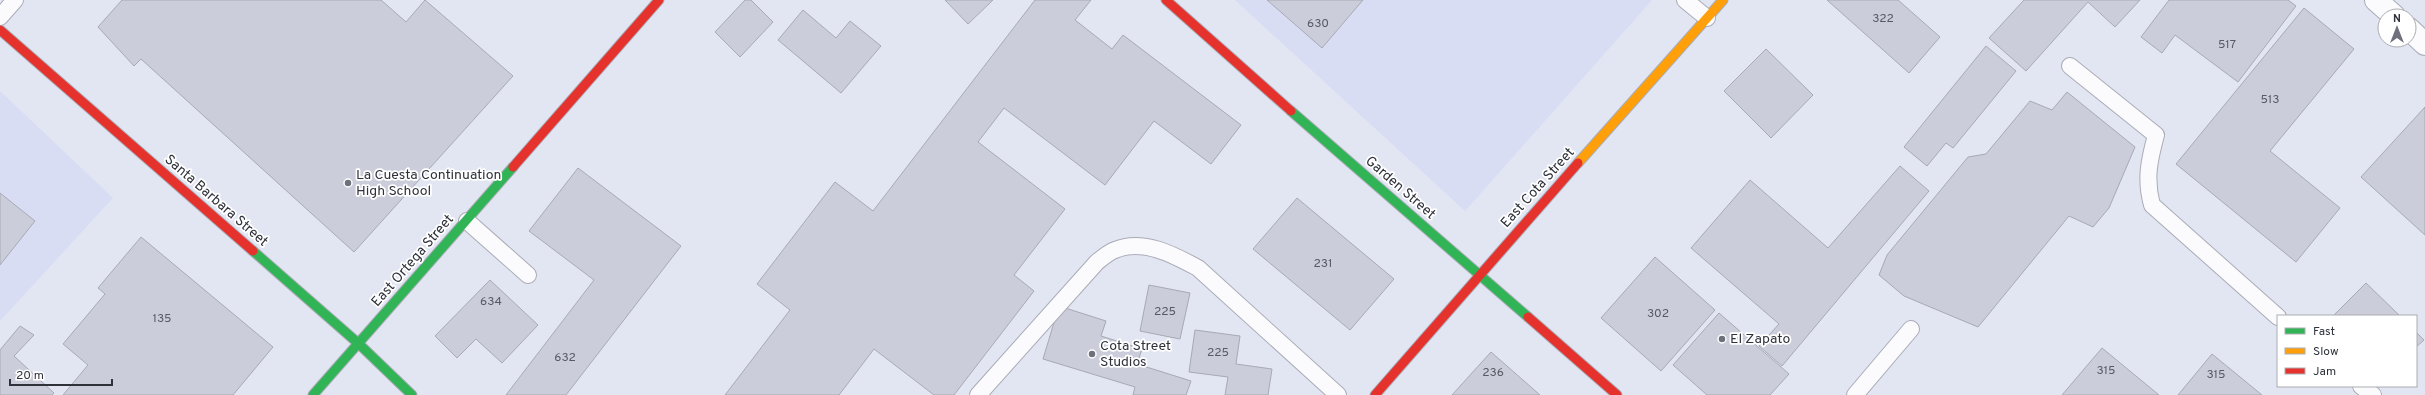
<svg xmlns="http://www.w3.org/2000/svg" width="2425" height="395" font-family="Overpass,sans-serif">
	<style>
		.built { fill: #d8ddf4 }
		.building { fill: #cbcdda; stroke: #a7aab4 }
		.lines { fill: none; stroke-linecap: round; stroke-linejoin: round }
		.lane-casing { stroke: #aaacb7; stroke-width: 18 }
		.street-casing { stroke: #aaacb7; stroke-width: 24 }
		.fast-casing { stroke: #aaacb7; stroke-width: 11 }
		.slow-casing { stroke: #aaacb7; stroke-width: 11 }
		.jam-casing { stroke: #aaacb7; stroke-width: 11 }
		.lane { stroke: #fbfbfd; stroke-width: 16 }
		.street { stroke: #fbfbfd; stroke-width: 22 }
		.fast { stroke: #30b455; stroke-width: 9 }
		.slow { stroke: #ff9f0a; stroke-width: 9 }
		.jam { stroke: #e5322d; stroke-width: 9 }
		.poi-dot { fill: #6e717b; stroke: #fff; stroke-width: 1.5 }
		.labels { text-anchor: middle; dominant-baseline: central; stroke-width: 3.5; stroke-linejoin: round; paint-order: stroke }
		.number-label { font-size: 12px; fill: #575a64 }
		.poi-label { font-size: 14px; fill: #2f323b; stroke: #fff; text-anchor: start }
		.street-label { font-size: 14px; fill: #2f323b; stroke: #fff }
	</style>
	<rect width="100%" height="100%" fill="#e2e5f2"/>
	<!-- built -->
	<path class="built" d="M 1235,0 L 1652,0 L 1465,211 Z
		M 0,91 L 113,198 L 0,321 Z"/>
	<!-- building -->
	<path class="building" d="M 122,0 L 381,0 L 406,22 L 425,0 L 513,76 L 354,252 L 141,59 L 134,66 L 98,27 Z
		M 745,0 L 751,0 L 773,22 L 740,57 L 715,32 Z
		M 945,0 L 993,0 L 968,24 Z
		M 1035,0 L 1091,0 L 1075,20 L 1112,49 L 1123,35 L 1241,125 L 1211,164 L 1154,121 L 1105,185 L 1004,108 L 978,142 L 1065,209 L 1014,275 L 1034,291 L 954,395 L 934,395 L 874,349 L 839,395 L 725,395 L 790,310 L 757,284 L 835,182 L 873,211 Z
		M 1267,0 L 1363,0 L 1322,48 Z
		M 1827,0 L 1898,0 L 1940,37 L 1909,73 Z
		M 2024,0 L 2140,0 L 2115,27 L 2088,2 L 2026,71 L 1989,38 Z
		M 2169,0 L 2288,0 L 2296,6 L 2238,82 L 2175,35 L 2162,53 L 2141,37 Z
		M 2304,8 L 2354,49 L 2270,151 L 2340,208 L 2296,262 L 2176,164 Z
		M 803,10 L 836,38 L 850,21 L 881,46 L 841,93 L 778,40 Z
		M 1986,46 L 2016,71 L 1953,148 L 1946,143 L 1927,166 L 1904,147 Z
		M 1766,49 L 1813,95 L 1771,138 L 1724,91 Z
		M 2067,92 L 2135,147 L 2109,208 L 2093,227 L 2069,216 L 1978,327 L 1904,296 L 1879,275 L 1887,255 L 1968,157 L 1986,154 L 2030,101 L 2052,110 Z
		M 2425,107 L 2425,235 L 2361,177 Z
		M 1900,166 L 1929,191 L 1782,366 L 1759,346 L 1779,324 L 1691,248 L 1750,180 L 1828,248 Z
		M 578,168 L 681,246 L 566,395 L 506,395 L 594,280 L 529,231 Z
		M 0,193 L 35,221 L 0,265 Z
		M 1297,198 L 1394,279 L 1350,330 L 1253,249 Z
		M 141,237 L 273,347 L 233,395 L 63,395 L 88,365 L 63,344 L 105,294 L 98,288 Z
		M 1655,257 L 1715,310 L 1661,371 L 1601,318 Z
		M 490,280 L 538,325 L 502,363 L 476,339 L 457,358 L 435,336 Z
		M 2366,283 L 2400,316 L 2333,316 Z
		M 1149,285 L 1190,293 L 1180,339 L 1140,331 Z
		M 1059,306 L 1106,321 L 1101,336 L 1142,349 L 1137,364 L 1191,381 L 1186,395 L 1133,395 L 1135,387 L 1043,359 Z
		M 1719,313 L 1789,374 L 1770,395 L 1707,395 L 1673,365 Z
		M 20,326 L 34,335 L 14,356 L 54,393 L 52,395 L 0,395 L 0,350 Z
		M 1195,330 L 1240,336 L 1236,364 L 1272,369 L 1268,395 L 1225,395 L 1228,377 L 1189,372 Z
		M 2416,332 L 2424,340 L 2416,347 Z
		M 2102,348 L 2159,395 L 2062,395 Z
		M 1491,352 L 1540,395 L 1452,395 Z
		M 2212,354 L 2262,395 L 2178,395 Z"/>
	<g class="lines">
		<defs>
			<path id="lane" d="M 1685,0 L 1707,18
				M 0,17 L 15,0
				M 2070,66 L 2156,135 C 2149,161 2145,179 2152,205 L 2278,317
				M 467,221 L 528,275
				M 2361,386 L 2373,395
				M 978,395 L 1097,262 C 1102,258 1109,252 1115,250 C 1143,238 1174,255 1198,268 L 1338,395
				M 1855,395 L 1911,329"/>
			<path id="street" d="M 2376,0 L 2394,16
				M 2409,29 L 2425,44"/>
			<path id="fast" d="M 1291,111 L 1528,317
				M 253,251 L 359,344 L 412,395
				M 313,395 L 513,167"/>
			<path id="slow" d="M 1578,163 L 1723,0"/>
			<path id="jam" d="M 1166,0 L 1291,111
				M 0,30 L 253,251
				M 513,167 L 659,0
				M 1528,317 L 1617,395
				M 1375,395 L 1578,163"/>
		</defs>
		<!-- lane casing -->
		<use href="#lane" class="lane-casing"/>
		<!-- street casing -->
		<use href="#street" class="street-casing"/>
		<!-- fast casing -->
		<use href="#fast" class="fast-casing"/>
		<!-- slow casing -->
		<use href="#slow" class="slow-casing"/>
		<!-- jam casing -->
		<use href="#jam" class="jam-casing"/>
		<!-- lane -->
		<use href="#lane" class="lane"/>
		<!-- street -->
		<use href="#street" class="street"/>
		<!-- fast -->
		<use href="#fast" class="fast"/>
		<!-- slow -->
		<use href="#slow" class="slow"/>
		<!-- jam -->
		<use href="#jam" class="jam"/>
	</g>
	<!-- markers -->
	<g class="poi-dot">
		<circle cx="348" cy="183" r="4"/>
		<circle cx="1722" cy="339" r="4"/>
		<circle cx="1092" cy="354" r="4"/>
	</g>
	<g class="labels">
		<!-- number labels -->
		<g class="number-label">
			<text x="1883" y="19">322</text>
			<text x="1318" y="24">630</text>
			<text x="2227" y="45">517</text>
			<text x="2270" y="100">513</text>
			<text x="1323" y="264">231</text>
			<text x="491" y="302">634</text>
			<text x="1165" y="312">225</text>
			<text x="1658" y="314">302</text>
			<text x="162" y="319">135</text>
			<text x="1218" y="353">225</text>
			<text x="565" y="358">632</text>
			<text x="2106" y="371">315</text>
			<text x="1493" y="373">236</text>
			<text x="2216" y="375">315</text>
		</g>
		<!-- poi labels -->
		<g class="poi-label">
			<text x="356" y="175">La Cuesta Continuation<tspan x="356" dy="16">High School</tspan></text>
			<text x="1730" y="339">El Zapato</text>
			<text x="1100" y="346">Cota Street<tspan x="1100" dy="16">Studios</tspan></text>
		</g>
		<!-- street labels -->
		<g class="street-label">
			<text transform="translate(1400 188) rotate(41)">Garden Street</text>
			<text transform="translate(1538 188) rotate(-48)">East Cota Street</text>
			<text transform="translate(216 201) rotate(41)">Santa Barbara Street</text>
			<text transform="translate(413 261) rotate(-49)">East Ortega Street</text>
		</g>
	</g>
	<!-- legend -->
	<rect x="2277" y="315" width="140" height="72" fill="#ffffff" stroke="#acadb1"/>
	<rect x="2285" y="328" width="20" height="6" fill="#30b455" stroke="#acadb1"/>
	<text x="2313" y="335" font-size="12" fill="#2f323b">Fast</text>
	<rect x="2285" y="348" width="20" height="6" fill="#ff9f0a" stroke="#acadb1"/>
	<text x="2313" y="355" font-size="12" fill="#2f323b">Slow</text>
	<rect x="2285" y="368" width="20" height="6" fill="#e5322d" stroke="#acadb1"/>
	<text x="2313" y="375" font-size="12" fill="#2f323b">Jam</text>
	<!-- north arrow -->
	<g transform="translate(2397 28)"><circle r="19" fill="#ffffff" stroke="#acadb1"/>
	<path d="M0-3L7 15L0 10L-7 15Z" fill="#6e717b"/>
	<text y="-6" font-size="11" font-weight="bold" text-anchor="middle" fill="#2f323b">N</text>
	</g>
	<!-- scale -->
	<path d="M10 379v6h102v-6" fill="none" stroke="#2f323b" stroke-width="2"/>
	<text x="16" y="379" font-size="12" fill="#2f323b" stroke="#ffffff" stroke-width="3" paint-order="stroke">20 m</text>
</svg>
